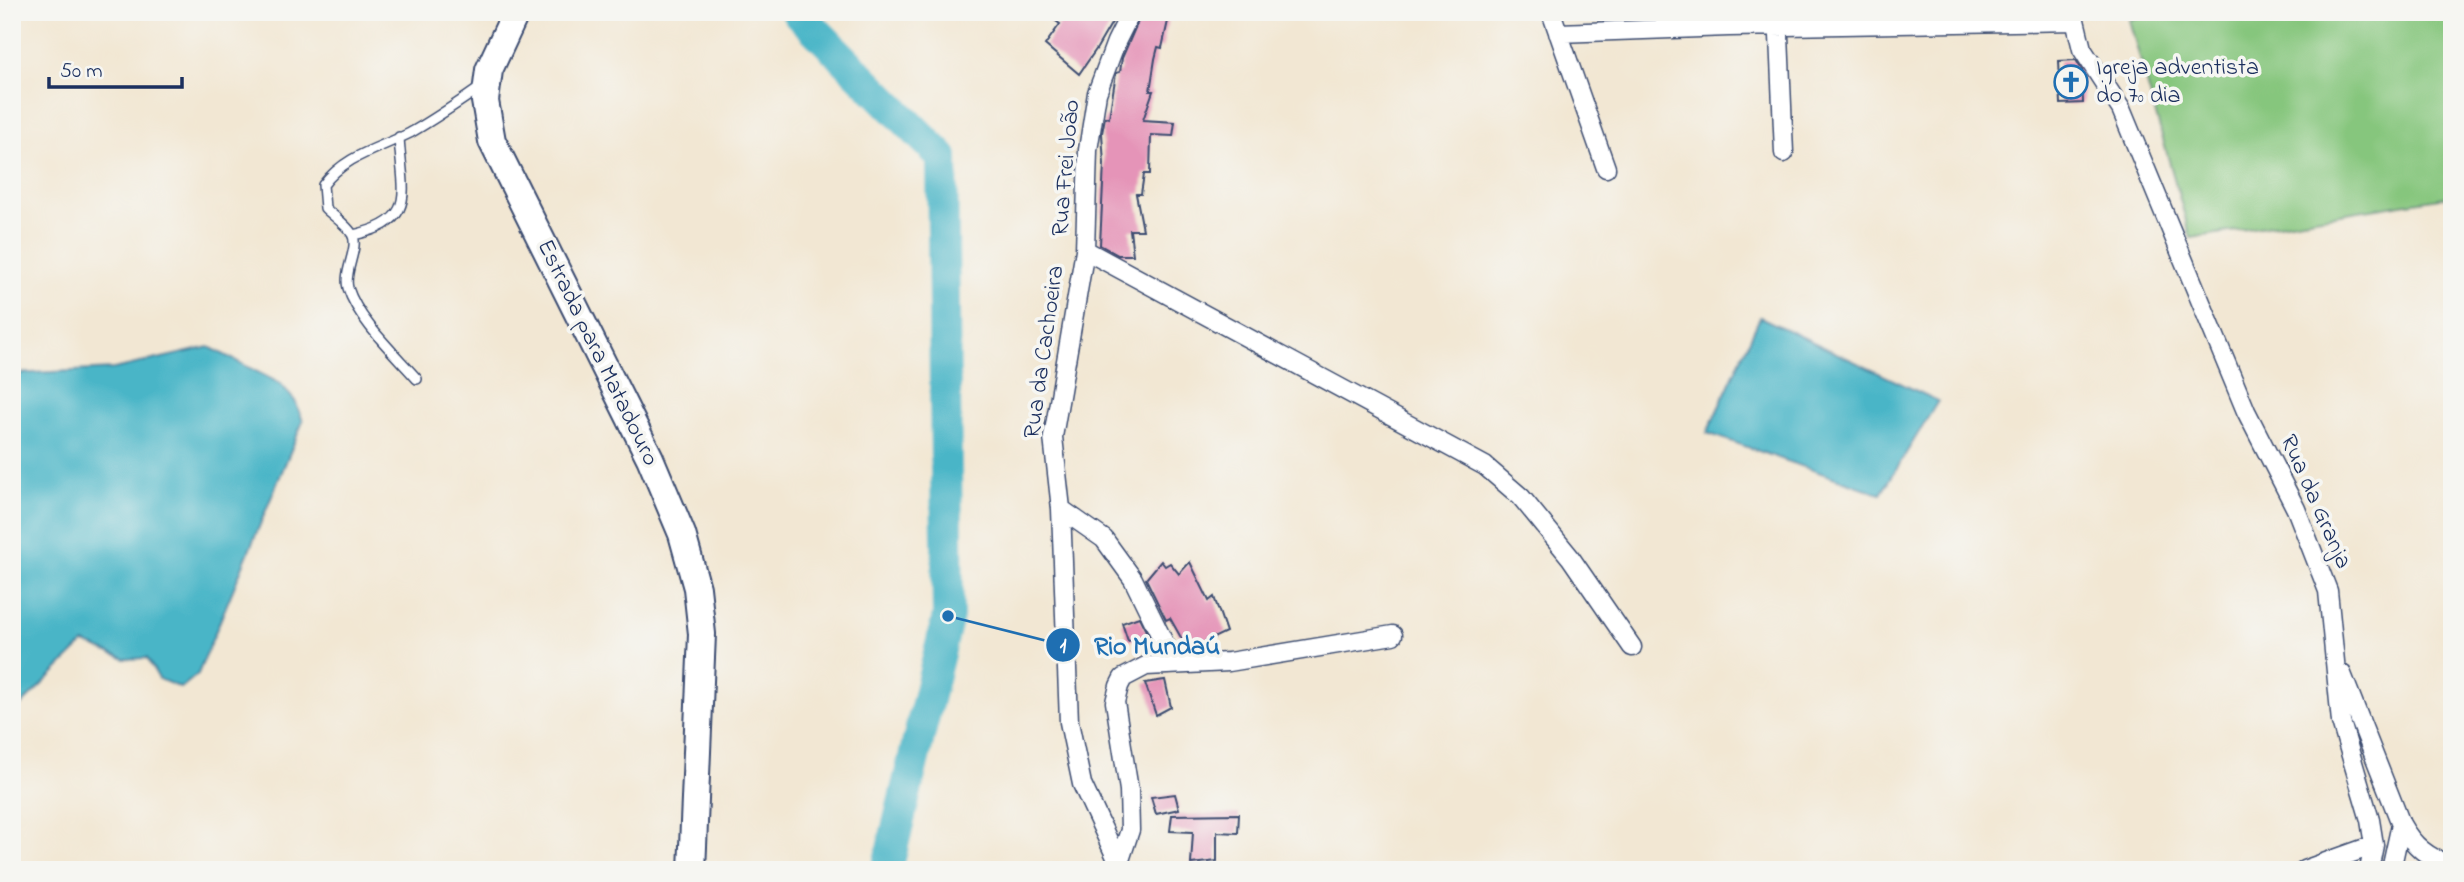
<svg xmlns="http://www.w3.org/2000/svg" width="2464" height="882" font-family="'Indie Flower',sans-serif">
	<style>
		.green { fill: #86c67d; stroke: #507a6e; stroke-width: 2 }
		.water { fill: #49b5c7; stroke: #327292; stroke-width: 2 }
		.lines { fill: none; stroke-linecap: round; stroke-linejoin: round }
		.river { stroke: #49b5c7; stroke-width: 32 }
		.building { fill: #e594b8 }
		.lane-casing { stroke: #3b4b70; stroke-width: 12 }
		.street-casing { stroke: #3b4b70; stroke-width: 21 }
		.secondary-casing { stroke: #3b4b70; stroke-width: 30 }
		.lane { stroke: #fff; stroke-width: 9 }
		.street { stroke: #fff; stroke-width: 18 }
		.secondary { stroke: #fff; stroke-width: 26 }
		.labels { text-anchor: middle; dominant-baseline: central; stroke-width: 7; stroke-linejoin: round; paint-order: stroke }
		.poi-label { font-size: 24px; fill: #1b2f5e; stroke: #f6f6f2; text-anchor: start }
		.street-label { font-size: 24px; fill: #1b2f5e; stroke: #f6f6f2 }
		.leader { fill: none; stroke: #1f6fb2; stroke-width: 2.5 }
		.callout-dot { fill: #1f6fb2; stroke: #f6f6f2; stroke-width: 2.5 }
		.mark-label { font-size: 21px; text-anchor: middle; font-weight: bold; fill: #fff }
		.callout-label { font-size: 26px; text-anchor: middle; font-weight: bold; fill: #1f6fb2; stroke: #f6f6f2; stroke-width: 7; stroke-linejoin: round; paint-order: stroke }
	</style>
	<rect width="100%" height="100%" fill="#f6f6f2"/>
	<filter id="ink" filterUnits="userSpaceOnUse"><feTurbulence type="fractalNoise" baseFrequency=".0143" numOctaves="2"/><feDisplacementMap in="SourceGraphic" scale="14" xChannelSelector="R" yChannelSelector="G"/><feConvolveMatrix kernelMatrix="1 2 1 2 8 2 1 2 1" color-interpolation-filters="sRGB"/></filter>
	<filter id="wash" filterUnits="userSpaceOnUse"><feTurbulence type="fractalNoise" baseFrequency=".00686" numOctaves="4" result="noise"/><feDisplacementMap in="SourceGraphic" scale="28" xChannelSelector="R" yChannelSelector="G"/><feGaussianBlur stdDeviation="1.57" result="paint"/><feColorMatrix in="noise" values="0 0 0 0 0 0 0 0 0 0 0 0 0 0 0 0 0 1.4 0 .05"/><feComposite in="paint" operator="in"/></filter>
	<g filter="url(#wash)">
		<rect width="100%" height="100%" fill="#f2e7d3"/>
		<!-- green -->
		<path class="green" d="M 2156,12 L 2452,12 L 2452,196 L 2191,238 L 2129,20 Z"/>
		<!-- water -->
		<path class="water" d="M 1760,317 L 1938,401 L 1881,494 L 1707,433 Z
			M 209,347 L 281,384 L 295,401 L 303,421 L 198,674 L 181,688 L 159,679 L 147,658 L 125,659 L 84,643 L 12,714 L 12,374 L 114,369 Z"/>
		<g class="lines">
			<!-- river -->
			<path class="river" d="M 797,12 L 942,157 L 948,616 L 887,870"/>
		</g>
		<g id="blocks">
			<!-- building -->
			<path class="building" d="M 1043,12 L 1118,12 L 1097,48 L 1079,74 L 1045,45 L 1060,24 Z
				M 1142,12 L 1170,12 L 1162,48 L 1158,47 L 1155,59 L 1150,91 L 1153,91 L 1143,120 L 1175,122 L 1173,136 L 1151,135 L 1150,174 L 1144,174 L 1141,194 L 1136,194 L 1143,230 L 1130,230 L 1133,255 L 1118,255 L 1100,245 L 1104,164 L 1102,133 L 1105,117 L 1109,118 L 1116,73 L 1120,72 L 1122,58 Z
				M 2076,60 L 2082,70 L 2083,103 L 2061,104 L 2059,61 Z
				M 1161,561 L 1165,566 L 1170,563 L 1179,574 L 1190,562 L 1209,601 L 1214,597 L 1226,632 L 1188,650 L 1170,618 L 1166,620 L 1146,579 Z
				M 1139,617 L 1148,635 L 1128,641 L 1122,623 Z
				M 1165,680 L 1171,707 L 1156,715 L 1145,683 Z
				M 1175,794 L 1179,809 L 1156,814 L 1151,797 Z
				M 1239,814 L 1238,833 L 1217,832 L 1217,861 L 1191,864 L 1193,832 L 1170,831 L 1172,815 Z"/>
		</g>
	</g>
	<g filter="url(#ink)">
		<use href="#blocks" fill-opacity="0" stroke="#3b4b70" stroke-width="2"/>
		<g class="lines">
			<defs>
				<path id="lane" d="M 353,235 C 419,221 402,192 399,137
					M 417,379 C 395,354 358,320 348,288 C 343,271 360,247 352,234 C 347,225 333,216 325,208 L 323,185 C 346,155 378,149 410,133 C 435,119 459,102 483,86"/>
				<path id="street" d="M 1551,12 L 1606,168
					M 1778,12 L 1784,153
					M 2073,12 L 2082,49 L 2121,109 L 2246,411 L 2296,509 L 2328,591 L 2341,722 L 2370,820 L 2374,845 L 2369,870
					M 1558,33 L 1729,27 L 2075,21
					M 1085,250 L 1485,466 L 1521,497 L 1570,557 L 1632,647
					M 1061,509 L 1104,539 L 1133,579 L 1174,663
					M 2342,674 L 2401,824 C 2413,846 2428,858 2452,866
					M 1119,863 L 1130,830 L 1129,790 L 1115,702 L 1119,686 L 1123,678 L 1146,666 L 1229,662 L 1393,635
					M 1122,870 L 1082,784 L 1069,722 L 1061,509 L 1053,437 L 1085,250 L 1088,150 L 1097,93 L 1116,42 L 1131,12
					M 2304,870 L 2374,845
					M 2391,870 L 2401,824"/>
				<path id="secondary" d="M 516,12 L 489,70 L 485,101 L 492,141 L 650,458 L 682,534 L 697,588 L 702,634 L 692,870"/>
			</defs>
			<!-- lane casing -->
			<use href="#lane" class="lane-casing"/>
			<!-- street casing -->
			<use href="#street" class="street-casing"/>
			<!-- secondary casing -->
			<use href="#secondary" class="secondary-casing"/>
			<!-- lane -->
			<use href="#lane" class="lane"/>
			<!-- street -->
			<use href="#street" class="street"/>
			<!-- secondary -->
			<use href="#secondary" class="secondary"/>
		</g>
	</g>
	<!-- icons -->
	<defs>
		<symbol id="church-ring" viewBox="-11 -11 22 22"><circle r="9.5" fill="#f6f6f2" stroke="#1f6fb2" stroke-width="1.5"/><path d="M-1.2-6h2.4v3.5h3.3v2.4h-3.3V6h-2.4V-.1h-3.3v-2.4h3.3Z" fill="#1f6fb2"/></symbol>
	</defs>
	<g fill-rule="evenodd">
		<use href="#church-ring" x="2052" y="63" width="38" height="38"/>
	</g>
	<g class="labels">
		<!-- poi labels -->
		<g class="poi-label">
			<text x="2096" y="68">Igreja adventista<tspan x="2096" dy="28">do 7º dia</tspan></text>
		</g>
		<!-- street labels -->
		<g class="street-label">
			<text transform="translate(1067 168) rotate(-85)">Rua Frei João</text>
			<text transform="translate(1045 352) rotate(-82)">Rua da Cachoeira</text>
			<text transform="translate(597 353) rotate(64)">Estrada para Matadouro</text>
			<text transform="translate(2315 502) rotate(66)">Rua da Granja</text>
		</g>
	</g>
	<!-- callouts -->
	<path class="leader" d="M948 616L1063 645"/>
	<g class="callout-dot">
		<circle cx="948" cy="616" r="7"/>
		<circle cx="1063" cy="645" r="18"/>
	</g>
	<g class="mark-label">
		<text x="1063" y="652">1</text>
	</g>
	<g class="callout-label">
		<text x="1157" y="654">Rio Mundaú</text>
	</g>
	<!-- margin -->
	<rect width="2464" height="882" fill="none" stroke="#f6f6f2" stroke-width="42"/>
	<!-- scale -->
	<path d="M49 77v10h133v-10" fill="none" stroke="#1b2f5e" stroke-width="3.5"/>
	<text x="60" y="77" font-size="21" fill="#1b2f5e" stroke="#f6f6f2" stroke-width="5" paint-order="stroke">50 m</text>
</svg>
